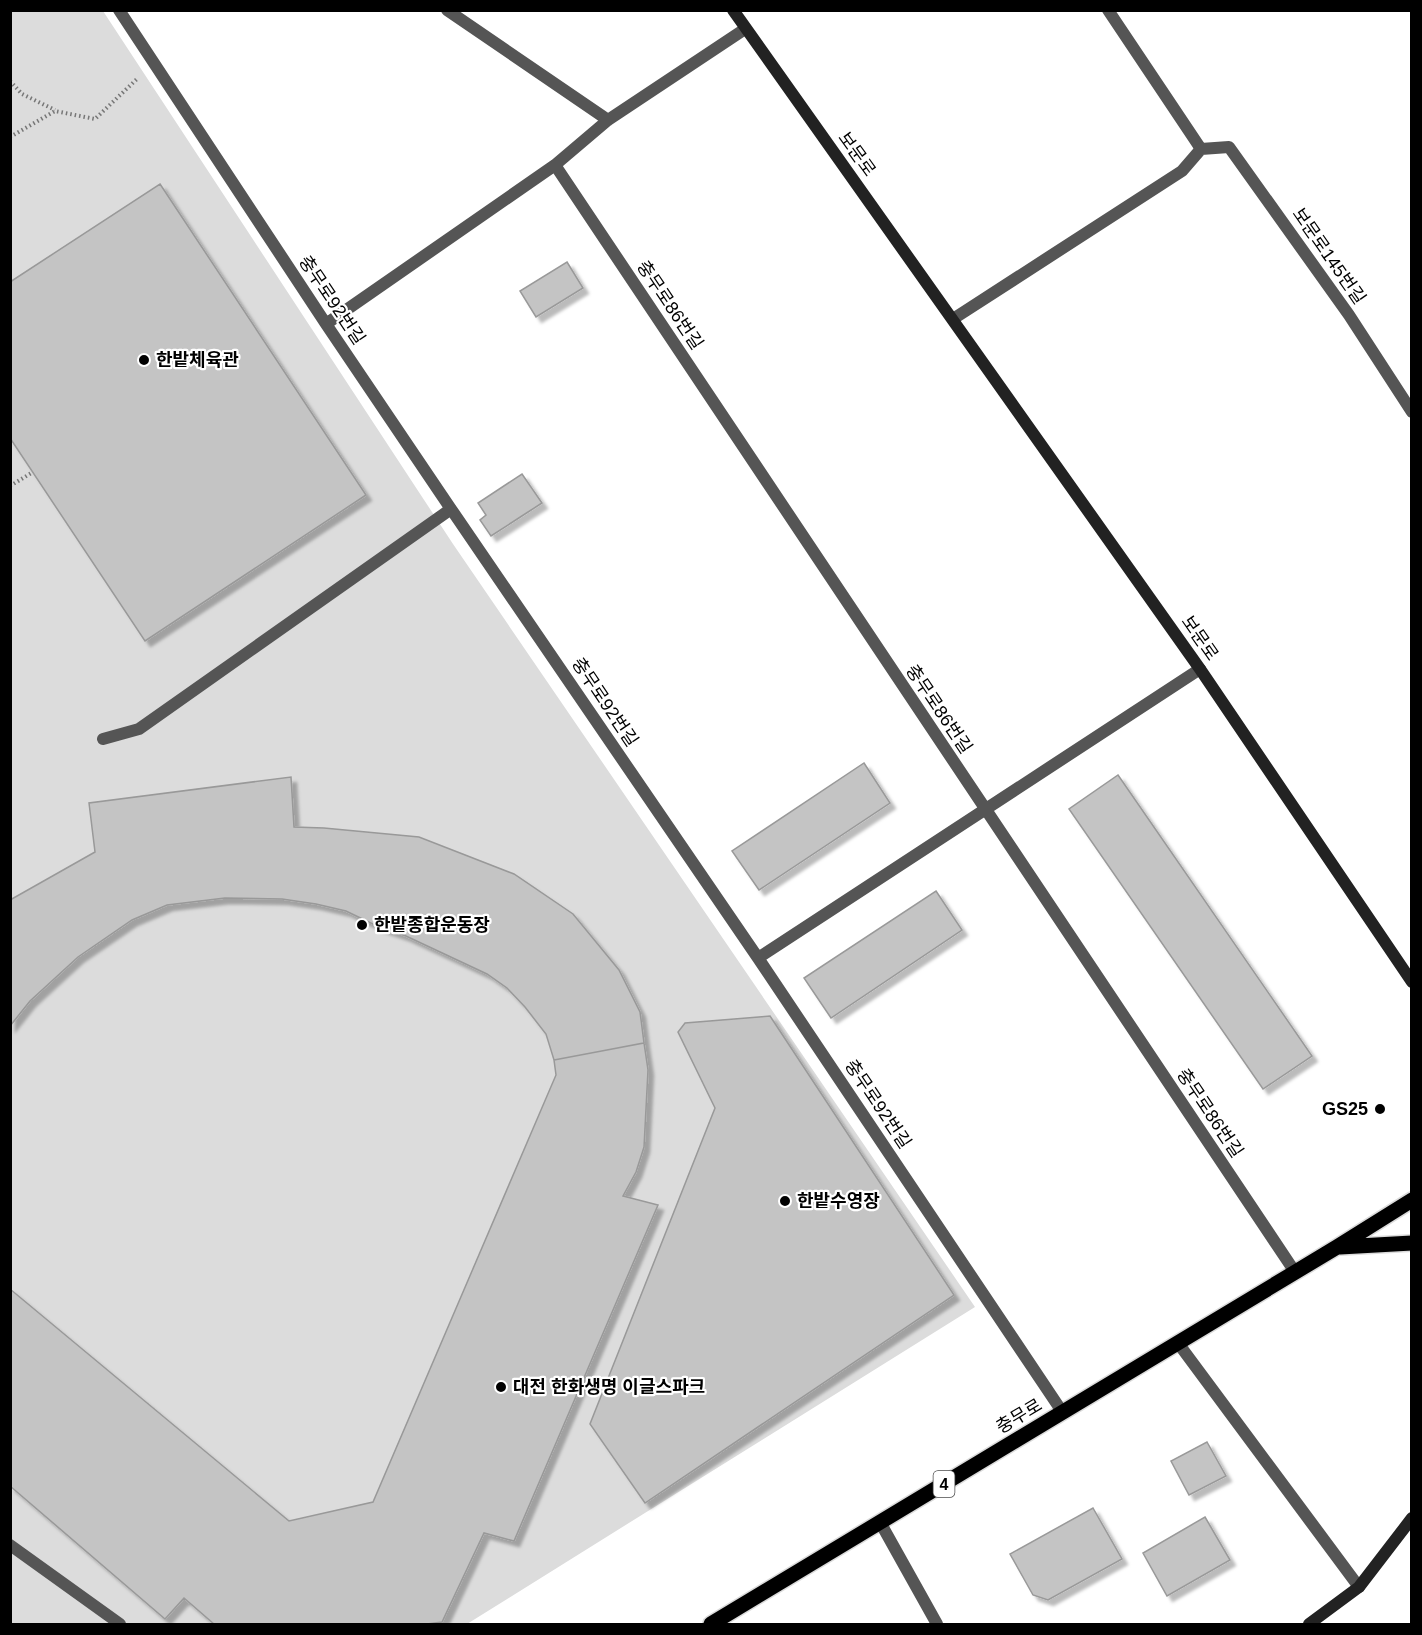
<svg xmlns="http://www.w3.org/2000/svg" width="1422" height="1635" font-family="Helvetica,'Noto Sans KR',sans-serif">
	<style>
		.green { fill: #dcdcdc }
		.building { fill: #c4c4c4; stroke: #999; stroke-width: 1.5; filter: url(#shadow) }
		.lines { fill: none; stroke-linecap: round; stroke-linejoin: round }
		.primary-casing { stroke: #dbdbdb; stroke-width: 18 }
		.path { stroke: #777; stroke-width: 4; stroke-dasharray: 1.5 3; stroke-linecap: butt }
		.service { stroke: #555; stroke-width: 12 }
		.minor { stroke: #555; stroke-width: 12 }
		.secondary { stroke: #222; stroke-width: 12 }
		.primary { stroke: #000; stroke-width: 15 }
		.poi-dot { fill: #000; stroke: #fff; stroke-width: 2 }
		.labels { text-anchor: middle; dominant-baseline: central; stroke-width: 4.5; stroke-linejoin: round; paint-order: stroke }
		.shield { fill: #fff; stroke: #4c4c4c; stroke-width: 1.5 }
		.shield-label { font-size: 16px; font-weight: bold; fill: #000 }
		.street-label { font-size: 18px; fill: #000; stroke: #fff }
		.poi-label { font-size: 18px; font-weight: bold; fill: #000; stroke: #fff; text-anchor: start }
	</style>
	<defs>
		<filter id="shadow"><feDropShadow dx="5.5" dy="5.5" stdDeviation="1.5" flood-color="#0004"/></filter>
	</defs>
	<rect width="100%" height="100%" fill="#fff"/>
	<!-- green -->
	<path class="green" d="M 11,11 L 103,11 L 453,544 L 975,1307 L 467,1624 L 11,1624 Z"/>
	<!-- building -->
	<path class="building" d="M 160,184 L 366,495 L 145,641 L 10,438 L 10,282 Z
		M 567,262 L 583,288 L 536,317 L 520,291 Z
		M 522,474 L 542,503 L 491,536 L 480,520 L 486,515 L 478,503 Z
		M 864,763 L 890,803 L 759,890 L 732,851 Z
		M 1118,775 L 1312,1056 L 1263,1089 L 1069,809 Z
		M 291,777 L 294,827 L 324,828 L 419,837 L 514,874 L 573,914 L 619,970 L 640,1012 L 644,1043 L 554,1060 L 546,1034 L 525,1007 L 507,988 L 487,974 L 406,936 L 377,926 L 346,911 L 316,904 L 282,899 L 225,898 L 167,905 L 132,920 L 78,957 L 30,1001 L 10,1026 L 10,900 L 95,852 L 89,803 Z
		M 936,891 L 962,930 L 831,1018 L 804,978 Z
		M 770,1016 L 954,1295 L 645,1503 L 590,1424 L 715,1108 L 678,1032 L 685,1023 Z
		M 644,1043 L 648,1070 L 644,1147 L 636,1172 L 623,1196 L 658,1205 L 514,1541 L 484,1533 L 442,1622 L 427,1624 L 214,1624 L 184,1598 L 165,1619 L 10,1486 L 10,1289 L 289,1521 L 373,1502 L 556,1075 L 554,1060 Z
		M 1207,1442 L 1226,1476 L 1189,1495 L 1171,1461 Z
		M 1093,1508 L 1122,1559 L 1048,1600 L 1033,1595 L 1010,1554 Z
		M 1205,1517 L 1230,1560 L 1167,1596 L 1143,1553 Z"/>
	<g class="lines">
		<defs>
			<path id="primary" d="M 1340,1247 L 1412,1243
				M 711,1624 L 1337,1247 L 1412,1200"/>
		</defs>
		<!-- primary casing -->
		<use href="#primary" class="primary-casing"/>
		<!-- path -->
		<path class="path" d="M 10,81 L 22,94 L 55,110
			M 10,137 L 55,111 L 95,119 L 138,78
			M 10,486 L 33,472"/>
		<!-- service -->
		<path class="service" d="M 1108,10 L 1201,149
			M 1178,1343 L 1359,1587"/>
		<!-- minor -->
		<path class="minor" d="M 119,10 L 326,324 L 451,509 L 758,958 L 1063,1413
			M 447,10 L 608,120
			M 555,165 L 1295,1272
			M 953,319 L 1182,171 L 1201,149 L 1229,147 L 1349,315 L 1412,412
			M 326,324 L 555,165 L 608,120 L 745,29
			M 103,739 L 139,729 L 451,509
			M 758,958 L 1200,669
			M 880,1522 L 937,1624
			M 10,1545 L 120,1624"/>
		<!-- secondary -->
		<path class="secondary" d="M 733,10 L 1200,669 L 1412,982
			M 1309,1624 L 1359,1587 L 1412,1518"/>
		<!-- primary -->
		<use href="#primary" class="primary"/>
	</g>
	<!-- markers -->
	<g class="poi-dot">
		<circle cx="144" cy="360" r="6"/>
		<circle cx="362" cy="925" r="6"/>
		<circle cx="1380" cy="1109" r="6"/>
		<circle cx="785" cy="1201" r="6"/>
		<circle cx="501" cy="1387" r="6"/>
	</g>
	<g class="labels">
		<!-- shield labels -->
		<rect class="shield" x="933.5" y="1471" width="21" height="26" rx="4.5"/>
		<g class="shield-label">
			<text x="944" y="1484">4</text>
		</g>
		<!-- street labels -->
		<g class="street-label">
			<text transform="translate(857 154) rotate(54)">보문로</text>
			<text transform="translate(1329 256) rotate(55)">보문로145번길</text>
			<text transform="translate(332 300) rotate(56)">충무로92번길</text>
			<text transform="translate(670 305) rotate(56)">충무로86번길</text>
			<text transform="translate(1200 638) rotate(55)">보문로</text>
			<text transform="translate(605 702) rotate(56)">충무로92번길</text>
			<text transform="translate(939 709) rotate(56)">충무로86번길</text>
			<text transform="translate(878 1104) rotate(56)">충무로92번길</text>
			<text transform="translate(1210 1113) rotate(56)">충무로86번길</text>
			<text transform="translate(1019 1416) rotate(-31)">충무로</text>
		</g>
		<!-- poi labels -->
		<g class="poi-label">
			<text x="156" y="360">한밭체육관</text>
			<text x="374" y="925">한밭종합운동장</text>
			<text x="1368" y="1109" text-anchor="end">GS25</text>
			<text x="797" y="1201">한밭수영장</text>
			<text x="513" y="1387">대전 한화생명 이글스파크</text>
		</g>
	</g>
	<!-- border -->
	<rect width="1422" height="1635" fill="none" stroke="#000000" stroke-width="24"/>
</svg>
